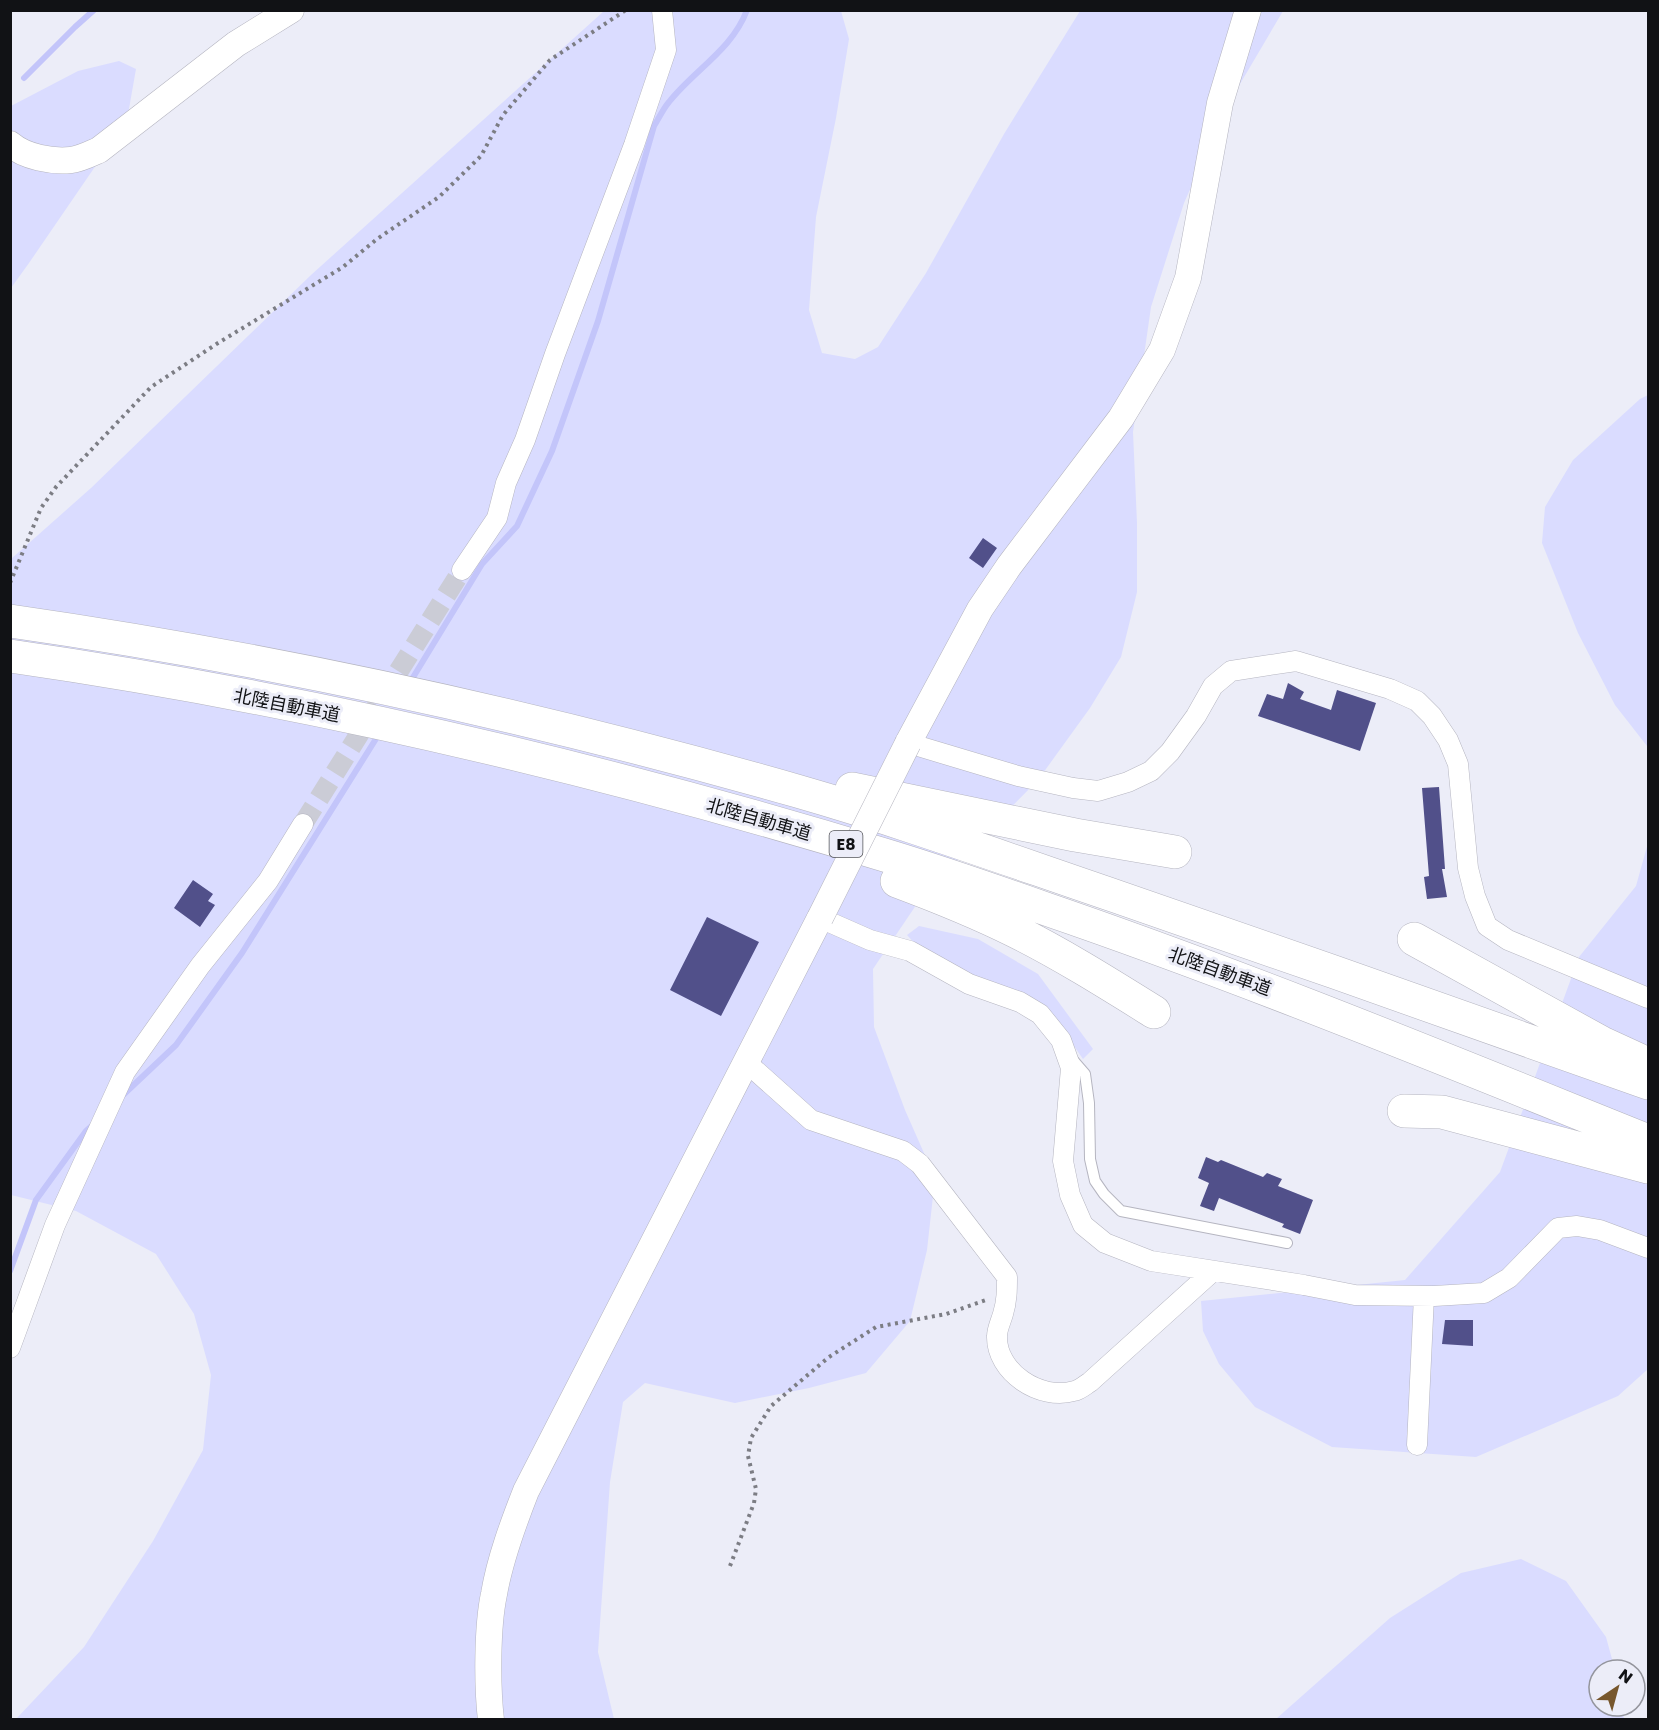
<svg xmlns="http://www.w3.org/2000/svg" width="1659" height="1730" font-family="Poppins,'Noto Sans JP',sans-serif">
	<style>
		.green { fill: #dadcff }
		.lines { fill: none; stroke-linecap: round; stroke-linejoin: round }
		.stream { stroke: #c3c5fa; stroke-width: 6 }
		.building { fill: #51508a }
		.minor-tunnel { stroke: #cbccd6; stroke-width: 20; stroke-dasharray: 20 10; stroke-linecap: butt }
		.service-casing { stroke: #b5b5c0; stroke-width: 12 }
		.minor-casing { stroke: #b5b5c0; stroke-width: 21 }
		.tertiary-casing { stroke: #b5b5c0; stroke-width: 27 }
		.motorway-casing { stroke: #b5b5c0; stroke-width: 34 }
		.path { stroke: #7c7d84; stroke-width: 4; stroke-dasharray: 3 4.5; stroke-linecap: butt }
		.service { stroke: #fff; stroke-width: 10 }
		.minor { stroke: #fff; stroke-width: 20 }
		.tertiary { stroke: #fff; stroke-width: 26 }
		.motorway { stroke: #fff; stroke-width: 33 }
		.tertiary-bridge-casing { stroke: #b5b5c0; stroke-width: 27; stroke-linecap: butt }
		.tertiary-bridge { stroke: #fff; stroke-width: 26 }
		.labels { text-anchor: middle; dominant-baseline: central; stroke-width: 6; stroke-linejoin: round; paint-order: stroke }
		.shield { fill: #ecedf8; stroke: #535459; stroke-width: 1.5 }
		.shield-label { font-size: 16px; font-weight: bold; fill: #111215 }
		.street-label { font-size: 18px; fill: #111215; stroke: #ecedf8 }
	</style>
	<rect width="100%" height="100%" fill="#ecedf8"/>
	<!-- green -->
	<path class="green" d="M 604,11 L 841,11 L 849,39 L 836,118 L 816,217 L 809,310 L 822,353 L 855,359 L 878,347 L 926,273 L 1004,134 L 1080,11 L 1283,11 L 1227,106 L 1184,203 L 1151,307 L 1133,432 L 1137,523 L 1137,592 L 1121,657 L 1090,708 L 1038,780 L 966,853 L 931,883 L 873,969 L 874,1027 L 905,1110 L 935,1178 L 927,1250 L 910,1321 L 866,1373 L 809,1388 L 735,1403 L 645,1383 L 623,1402 L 610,1482 L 598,1652 L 614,1719 L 16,1719 L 84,1647 L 153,1541 L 203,1450 L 211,1375 L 194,1314 L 156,1254 L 76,1211 L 11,1195 L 11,559 L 91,488 L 311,275 Z
		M 119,61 L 136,69 L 127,120 L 29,263 L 11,288 L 11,106 L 78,71 Z
		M 1648,395 L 1648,755 L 1647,746 L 1615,705 L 1578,633 L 1542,543 L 1545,507 L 1573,460 L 1640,399 Z
		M 1648,843 L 1648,1369 L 1618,1396 L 1476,1457 L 1332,1447 L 1255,1407 L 1219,1364 L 1203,1331 L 1201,1301 L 1405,1280 L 1500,1172 L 1579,957 L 1636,886 Z
		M 919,926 L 978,939 L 1038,974 L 1093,1049 L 1083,1059 L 1053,1016 L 1028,995 L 979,979 L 917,946 L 907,935 Z
		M 1521,1559 L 1566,1581 L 1606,1637 L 1615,1670 L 1599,1670 L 1599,1706 L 1623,1706 L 1624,1719 L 1276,1719 L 1390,1618 L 1461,1573 Z"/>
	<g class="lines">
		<!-- stream -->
		<path class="stream" d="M 24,78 L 75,27 L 94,10
			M 409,684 L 482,564 L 517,526 L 552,451 L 598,321 L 654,126 C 659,118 663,109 669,102 C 694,70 732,50 747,10
			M 122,1096 L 176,1045 L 242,953 L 379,734
			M 10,1271 L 36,1200 L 86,1131 L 94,1124"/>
	</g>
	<!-- building -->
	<path class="building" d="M 983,538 L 997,548 L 983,568 L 969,558 Z
		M 1288,683 L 1304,692 L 1300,699 L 1331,710 L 1337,690 L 1376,703 L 1360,751 L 1258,716 L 1267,694 L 1283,699 Z
		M 1439,787 L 1445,869 L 1442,869 L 1447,897 L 1427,899 L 1424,877 L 1429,876 L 1422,788 Z
		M 193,880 L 213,894 L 208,901 L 215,905 L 200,927 L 174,908 Z
		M 707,917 L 759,942 L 721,1016 L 670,990 Z
		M 1206,1157 L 1218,1162 L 1221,1160 L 1263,1177 L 1267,1173 L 1282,1179 L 1278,1186 L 1313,1200 L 1300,1234 L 1282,1227 L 1284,1224 L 1219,1198 L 1214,1211 L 1200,1206 L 1209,1183 L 1198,1178 Z
		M 1445,1320 L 1473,1320 L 1473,1346 L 1442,1344 Z"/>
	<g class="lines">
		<!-- minor-tunnel -->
		<path class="minor-tunnel" d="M 303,824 L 462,570"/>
		<defs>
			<path id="service" d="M 1072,1059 L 1085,1074 L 1089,1103 L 1090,1159 L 1095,1181 L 1104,1194 L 1121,1211 L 1287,1243"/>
			<path id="minor" d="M 462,570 L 497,518 L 506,483 L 525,440 L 555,354 L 634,145 L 666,50 L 662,10
				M 908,743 L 1018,776 L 1073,788 L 1098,791 L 1128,782 L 1151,771 L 1170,752 L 1196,716 L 1213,686 L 1231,671 L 1296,661 L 1390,689 L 1417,701 L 1432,716 L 1448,740 L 1458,764 L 1468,868 L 1475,896 L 1487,926 L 1508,940 L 1648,998
				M 820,918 L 870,940 L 910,951 L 969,984 L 1020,1002 L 1040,1014 L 1061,1040 L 1071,1068 L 1063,1161 L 1070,1195 L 1083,1225 L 1105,1243 L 1151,1261 L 1304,1285 L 1355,1295 L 1434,1296 L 1484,1293 L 1509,1278 L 1558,1228 L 1577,1226 L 1600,1230 L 1648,1248
				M 746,1062 L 811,1120 L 903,1151 L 920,1164 L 1007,1277 C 1007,1290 1007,1301 1003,1314 C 1001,1321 997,1329 997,1336 C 996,1372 1040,1401 1074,1391 C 1080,1390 1085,1385 1090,1382 L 1213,1271
				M 10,1348 L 55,1225 L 125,1072 L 200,966 L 268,881 L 303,824
				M 1417,1445 L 1424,1296"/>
			<path id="tertiary" d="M 10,144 C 25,157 52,162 71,160 C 80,159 90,154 99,150 L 236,44 L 291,10
				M 908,743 L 980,609 L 1009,566 L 1121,418 L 1162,350 L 1188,278 L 1220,103 L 1248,10
				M 491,1720 C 487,1686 487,1627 494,1594 C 500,1559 513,1524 526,1491 L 820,918"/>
			<path id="motorway" d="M 10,621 C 275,659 541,718 797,791 C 905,822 1009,860 1115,896 C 1293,957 1471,1020 1648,1083
				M 10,656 C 308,699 603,769 891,857 C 943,873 995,891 1046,909 C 1250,979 1449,1061 1648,1141
				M 852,789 L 1075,835 L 1175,852
				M 897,881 C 937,896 977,912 1015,931 C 1063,955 1109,984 1154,1012
				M 1414,939 L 1602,1043 L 1639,1060
				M 1404,1111 L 1442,1112 L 1648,1167"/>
		</defs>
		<!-- service casing -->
		<use href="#service" class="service-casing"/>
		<!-- minor casing -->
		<use href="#minor" class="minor-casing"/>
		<!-- tertiary casing -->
		<use href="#tertiary" class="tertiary-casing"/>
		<!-- motorway casing -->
		<use href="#motorway" class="motorway-casing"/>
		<!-- path -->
		<path class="path" d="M 10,583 L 41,508 L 56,487 L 151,387 L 218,343 L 343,267 L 377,239 L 439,197 L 481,156 L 503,115 L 550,60 L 626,10
			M 730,1566 L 754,1503 L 756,1489 L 748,1456 L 751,1438 L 771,1406 L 829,1357 L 876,1327 L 946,1314 L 989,1299"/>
		<!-- service -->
		<use href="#service" class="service"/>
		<!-- minor -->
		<use href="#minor" class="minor"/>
		<!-- tertiary -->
		<use href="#tertiary" class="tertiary"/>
		<!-- motorway -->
		<use href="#motorway" class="motorway"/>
		<defs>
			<path id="tertiary-bridge" d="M 820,918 L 908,743"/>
		</defs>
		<!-- tertiary-bridge casing -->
		<use href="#tertiary-bridge" class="tertiary-bridge-casing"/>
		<!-- tertiary-bridge -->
		<use href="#tertiary-bridge" class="tertiary-bridge"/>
	</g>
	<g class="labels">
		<!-- shield labels -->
		<rect class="shield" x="829.5" y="831" width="33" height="26" rx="4.5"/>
		<g class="shield-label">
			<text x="846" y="844">E8</text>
		</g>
		<!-- street labels -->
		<g class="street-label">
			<text transform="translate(287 705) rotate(11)">北陸自動車道</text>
			<text transform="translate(759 819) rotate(16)">北陸自動車道</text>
			<text transform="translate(1220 971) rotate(20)">北陸自動車道</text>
		</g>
	</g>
	<!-- border -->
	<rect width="1659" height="1730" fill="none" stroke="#111215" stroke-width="24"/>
	<!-- north arrow -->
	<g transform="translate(1617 1688) rotate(36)"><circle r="28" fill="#ecedf8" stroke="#94959d" stroke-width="1.5"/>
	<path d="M0-4.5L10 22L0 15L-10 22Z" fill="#77572d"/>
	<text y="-9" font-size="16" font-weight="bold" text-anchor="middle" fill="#111215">N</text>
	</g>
</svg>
